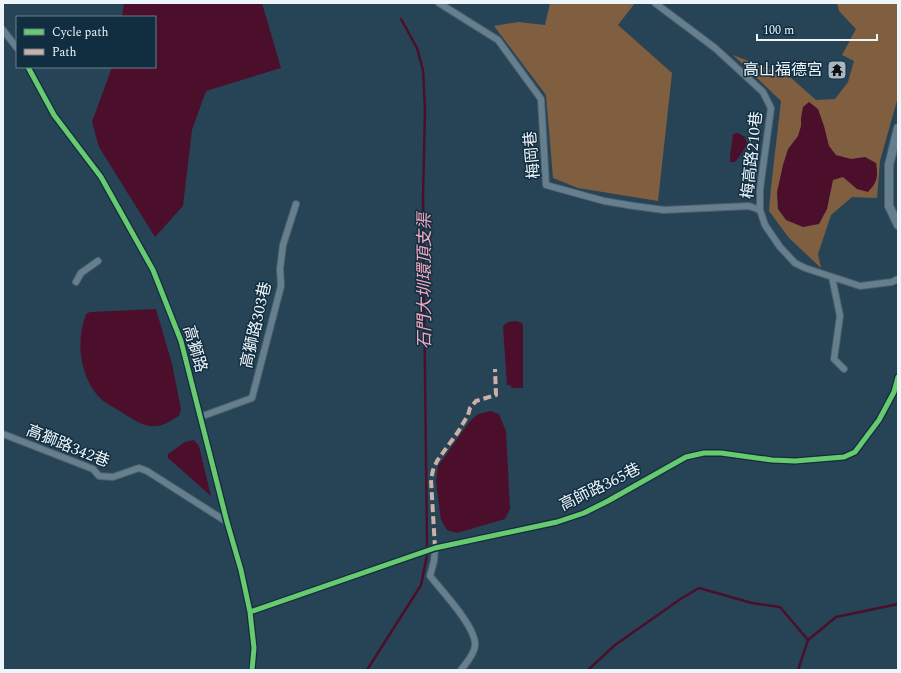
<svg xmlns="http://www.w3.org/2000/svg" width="901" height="673" font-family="Spectral,'Noto Sans TC',serif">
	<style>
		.green { fill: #805e40 }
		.water { fill: #4b0f2c }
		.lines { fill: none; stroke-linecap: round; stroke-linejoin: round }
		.stream { stroke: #4b0f2c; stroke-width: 2.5 }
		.minor-casing { stroke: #4e5f6a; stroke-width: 8 }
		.tertiary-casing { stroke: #4e5f6a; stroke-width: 10 }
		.minor { stroke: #657f8f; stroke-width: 6 }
		.tertiary { stroke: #657f8f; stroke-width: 8 }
		.quiet { stroke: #cab0a6; stroke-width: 4; stroke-dasharray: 8 4; stroke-linecap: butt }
		.cycleway-casing { stroke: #112e41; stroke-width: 8 }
		.cycleway { stroke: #67ca6e; stroke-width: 5 }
		.labels { text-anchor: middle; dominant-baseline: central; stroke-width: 3; stroke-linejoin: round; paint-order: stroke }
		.poi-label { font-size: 16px; fill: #eef5fa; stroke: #112e41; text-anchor: end }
		.street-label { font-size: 16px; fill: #eef5fa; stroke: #112e41 }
		.water-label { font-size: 17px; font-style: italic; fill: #f5a8be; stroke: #112e41 }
	</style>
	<rect width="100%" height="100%" fill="#274456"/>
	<!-- green -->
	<path class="green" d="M 550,3 L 635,3 L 618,25 L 672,73 L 658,201 L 578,188 L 553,178 L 546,95 L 494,26 L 518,22 L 545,25 Z
		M 837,3 L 898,3 L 898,97 L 880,161 L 877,198 L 852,197 L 831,215 L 818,254 L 821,268 L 789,238 L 769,211 L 771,187 L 781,101 L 733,55 L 790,77 L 816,100 L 835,99 L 848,82 L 854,61 L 842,55 L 856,29 L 839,11 Z"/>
	<!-- water -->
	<path class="water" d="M 124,3 L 262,3 L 281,68 L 206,91 L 192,130 L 183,206 L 155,237 L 99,147 L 92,122 L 112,67 L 155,67 L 155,17 L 122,17 Z
		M 809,102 L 818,109 L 824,126 L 829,146 L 836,155 L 851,159 L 865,157 L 876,163 C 878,176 878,182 868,192 L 857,189 L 843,177 L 833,180 L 827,209 L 819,224 L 803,227 L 786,220 L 778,209 L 777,192 L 783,165 L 788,149 L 798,136 L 801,126 L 801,118 L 803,107 Z
		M 738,133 L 745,137 L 747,143 C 744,151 740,156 735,162 L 730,162 L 730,156 L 733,134 Z
		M 156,309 L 172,364 L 181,409 L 179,416 C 173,419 164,426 157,426 C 144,428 133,419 123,413 C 115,408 104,403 98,396 C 79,374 76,340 86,314 L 90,312 Z
		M 516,321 L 522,323 L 523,326 L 523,388 L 512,388 L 510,385 L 507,385 L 503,326 L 508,322 Z
		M 491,411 L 499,414 L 506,431 L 510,509 L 505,519 L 457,533 L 447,530 L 441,520 L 436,481 L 438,466 L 470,421 L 478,414 Z
		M 194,440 L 199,446 L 211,496 L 168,458 L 168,454 L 185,442 Z"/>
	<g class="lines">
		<!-- stream -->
		<path class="stream" d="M 401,19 L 417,48 L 423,70 L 425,110 L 423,198 L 427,548
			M 367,670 L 421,585 L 427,555
			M 588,670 L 615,645 L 682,598 L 699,588 L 752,603 L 780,607 L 808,640
			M 798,670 L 808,640 L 836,617 L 898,604"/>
		<defs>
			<path id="minor" d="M 439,3 L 498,40 L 541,99 L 546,185 L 604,201 L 634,206 L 664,210 L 749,206 L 760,210
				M 655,3 L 715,48 L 763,92 L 771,108 L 760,189 L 760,210 L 765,225 L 780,247 L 795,263 L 805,268 L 860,286 L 892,282 L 898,279
				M 3,30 L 17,48
				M 28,67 L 54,115 L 101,177 L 153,270 L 181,341 L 227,522 L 241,570 L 250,612 L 254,648 L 252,670
				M 832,277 L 840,316 L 834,359 L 844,369
				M 76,282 L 81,273 L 98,261
				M 200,417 L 252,398 L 281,286 L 280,269 L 283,245 L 296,204
				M 3,434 L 93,469 L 99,476 L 113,477 L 139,468 L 147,471 L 227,522
				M 435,548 L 434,561 L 430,576 C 442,591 477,628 475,646 C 474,655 466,663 461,670
				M 250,612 L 435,548 L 557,522 L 584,513 L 608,501 L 686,457 L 704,453 L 721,453 L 772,460 L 795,461 L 844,457 L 855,452 L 879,420 L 894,392 L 898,377"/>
			<path id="tertiary" d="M 898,128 L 889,165 L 889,206 L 898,225"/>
		</defs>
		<!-- minor casing -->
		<use href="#minor" class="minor-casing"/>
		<!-- tertiary casing -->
		<use href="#tertiary" class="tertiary-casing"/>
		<!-- minor -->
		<use href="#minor" class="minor"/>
		<!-- tertiary -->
		<use href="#tertiary" class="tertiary"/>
		<!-- quiet -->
		<path class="quiet" d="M 435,548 L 431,480 L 433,470 L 437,461 L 458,432 L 468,415 L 470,408 L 476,401 L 496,395 L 495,369"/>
		<defs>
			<path id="cycleway" d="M 28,67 L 54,115 L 101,177 L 153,270 L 181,341 L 227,522 L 241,570 L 250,612 L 254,648 L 252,670
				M 250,612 L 435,548 L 557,522 L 584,513 L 608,501 L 686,457 L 704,453 L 721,453 L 772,460 L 795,461 L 844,457 L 855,452 L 879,420 L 894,392 L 898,377"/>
		</defs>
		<!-- cycleway casing -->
		<use href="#cycleway" class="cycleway-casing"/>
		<!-- cycleway -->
		<use href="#cycleway" class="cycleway"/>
	</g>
	<!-- icons -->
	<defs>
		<symbol id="temple-square" viewBox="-11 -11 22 22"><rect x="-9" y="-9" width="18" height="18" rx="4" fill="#a8b7c1" stroke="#112e41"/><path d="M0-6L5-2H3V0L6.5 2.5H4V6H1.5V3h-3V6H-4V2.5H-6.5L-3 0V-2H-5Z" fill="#111"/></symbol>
	</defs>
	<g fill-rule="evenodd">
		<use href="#temple-square" x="826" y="59" width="22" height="22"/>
	</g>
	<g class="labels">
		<!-- poi labels -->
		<g class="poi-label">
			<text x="823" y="70">高山福德宮</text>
		</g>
		<!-- street labels -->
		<g class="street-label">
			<text transform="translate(532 155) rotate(-95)">梅岡巷</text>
			<text transform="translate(752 155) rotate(-84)">梅高路210巷</text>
			<text transform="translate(256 325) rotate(-77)">高獅路303巷</text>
			<text transform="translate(195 349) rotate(74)">高獅路</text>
			<text transform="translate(68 446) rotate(22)">高獅路342巷</text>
			<text transform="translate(600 487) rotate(-26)">高師路365巷</text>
		</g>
		<!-- water labels -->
		<g class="water-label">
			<text transform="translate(425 281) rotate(-90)">石門大圳環頂支渠</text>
		</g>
	</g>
	<!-- border -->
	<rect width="901" height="673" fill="none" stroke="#eef5fa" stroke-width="8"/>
	<!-- legend -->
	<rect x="16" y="16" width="140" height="52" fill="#112e41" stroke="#697e8b"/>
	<rect x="24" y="29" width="20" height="6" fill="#67ca6e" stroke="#697e8b"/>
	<text x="52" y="36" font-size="12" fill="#eef5fa">Cycle path</text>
	<rect x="24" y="49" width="20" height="6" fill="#cab0a6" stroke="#697e8b"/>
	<text x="52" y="56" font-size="12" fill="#eef5fa">Path</text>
	<!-- scale -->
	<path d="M757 34v6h120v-6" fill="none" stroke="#eef5fa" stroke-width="2"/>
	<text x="763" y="34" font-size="12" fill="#eef5fa" stroke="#112e41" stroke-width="3" paint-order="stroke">100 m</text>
</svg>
